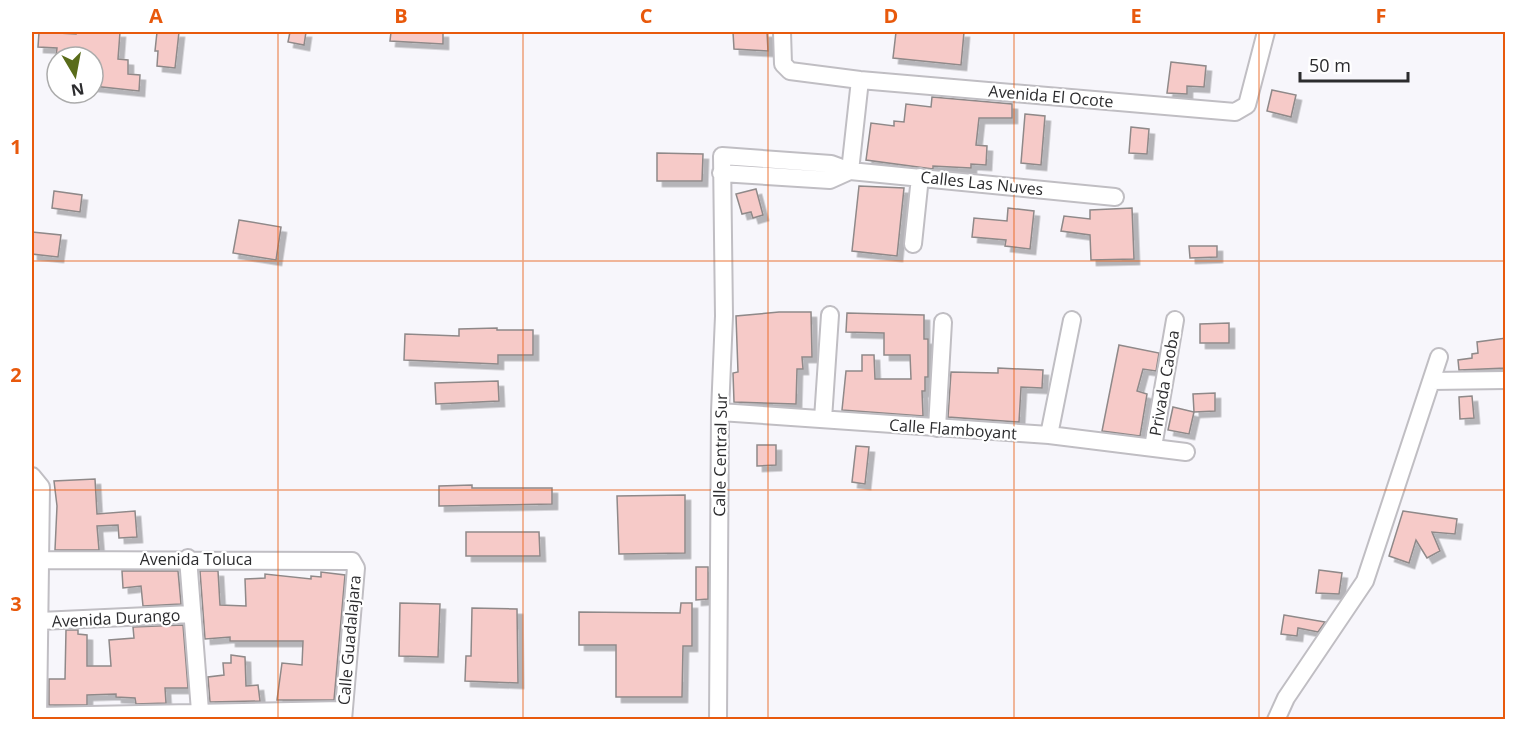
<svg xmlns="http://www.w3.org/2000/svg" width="1537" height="751" font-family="'Open Sans',sans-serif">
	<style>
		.building { fill: #f6cac8; stroke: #8f8989; stroke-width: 1.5; filter: url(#shadow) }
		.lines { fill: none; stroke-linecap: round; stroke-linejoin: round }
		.street-casing { stroke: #c0bec3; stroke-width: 20 }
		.street { stroke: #fff; stroke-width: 16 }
		.grid { fill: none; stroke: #e8590c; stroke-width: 1.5; stroke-opacity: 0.55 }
		.labels { text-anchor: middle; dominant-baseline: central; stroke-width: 4.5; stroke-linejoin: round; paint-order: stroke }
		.street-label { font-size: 16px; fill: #2c2c2e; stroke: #fff }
		.neatline { fill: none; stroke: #e8590c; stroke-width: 2 }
		.grid-label { font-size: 20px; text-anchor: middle; font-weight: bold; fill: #e8590c }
	</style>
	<defs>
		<filter id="shadow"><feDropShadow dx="5.5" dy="5.5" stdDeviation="0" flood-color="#0004"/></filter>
	</defs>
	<rect width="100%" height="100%" fill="#f7f6fb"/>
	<!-- building -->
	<path class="building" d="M 39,32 L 76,34 L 76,32 L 120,32 L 118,59 L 128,60 L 128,74 L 140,75 L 139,91 L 93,86 L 93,57 L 56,57 L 57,48 L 38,47 Z
		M 157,32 L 179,32 L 175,68 L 157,66 L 158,51 L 155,51 Z
		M 290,32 L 306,32 L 304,45 L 288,42 Z
		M 391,32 L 443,32 L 443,44 L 390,41 Z
		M 733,32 L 767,32 L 768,51 L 734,49 Z
		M 896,32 L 964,32 L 961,65 L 893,58 Z
		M 1171,62 L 1206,66 L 1204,87 L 1187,86 L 1187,94 L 1167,93 Z
		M 1272,90 L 1296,95 L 1291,117 L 1267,111 Z
		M 932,97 L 1012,104 L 1012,118 L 979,118 L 976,145 L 987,146 L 986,165 L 971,164 L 971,168 L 933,166 L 933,169 L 866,160 L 871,123 L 894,126 L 894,121 L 904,122 L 906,104 L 931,107 Z
		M 1025,114 L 1045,116 L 1041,165 L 1021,163 Z
		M 1131,127 L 1149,129 L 1147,154 L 1129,153 Z
		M 657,153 L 703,154 L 702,181 L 657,181 Z
		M 859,186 L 904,188 L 897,256 L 852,251 Z
		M 756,189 L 763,215 L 753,218 L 751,212 L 742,214 L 736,194 Z
		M 54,191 L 82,195 L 80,212 L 52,208 Z
		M 1008,208 L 1034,211 L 1030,249 L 1005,246 L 1006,240 L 972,237 L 974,218 L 1007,221 Z
		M 1132,208 L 1134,259 L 1091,260 L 1090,235 L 1061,231 L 1064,216 L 1090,219 L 1090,210 Z
		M 239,220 L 281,227 L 276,260 L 233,253 Z
		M 32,232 L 61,235 L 58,257 L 32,254 Z
		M 1189,246 L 1217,246 L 1217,257 L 1190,258 Z
		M 779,312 L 811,312 L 812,357 L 802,357 L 803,369 L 797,369 L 796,404 L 734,402 L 733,373 L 738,372 L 736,316 Z
		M 847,313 L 924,315 L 924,339 L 928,339 L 928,377 L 925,377 L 925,391 L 922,391 L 923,416 L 842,410 L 846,371 L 862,371 L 862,355 L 874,355 L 875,379 L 911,379 L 910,355 L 884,355 L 884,333 L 846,332 Z
		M 1229,323 L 1229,343 L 1200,343 L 1200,324 Z
		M 497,328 L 497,330 L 533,330 L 533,355 L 498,355 L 498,364 L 404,360 L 405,334 L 459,336 L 459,329 Z
		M 1506,338 L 1506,368 L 1459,370 L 1458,360 L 1472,358 L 1472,354 L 1478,353 L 1477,342 Z
		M 1119,345 L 1159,353 L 1156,371 L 1143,369 L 1137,391 L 1147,394 L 1140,436 L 1102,431 Z
		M 998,368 L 1043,370 L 1042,388 L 1021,387 L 1019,422 L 948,417 L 951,372 L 998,373 Z
		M 498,381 L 499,401 L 436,404 L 435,383 Z
		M 1215,393 L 1215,411 L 1194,412 L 1193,394 Z
		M 1472,396 L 1474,418 L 1460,419 L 1459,397 Z
		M 1173,407 L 1194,412 L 1189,434 L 1168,430 Z
		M 757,445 L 776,445 L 776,465 L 757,466 Z
		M 856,446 L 869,447 L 865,484 L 852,482 Z
		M 95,479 L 97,514 L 135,511 L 137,537 L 119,538 L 118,525 L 97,526 L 99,550 L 55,550 L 57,506 L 54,481 Z
		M 472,485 L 472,488 L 552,488 L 552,504 L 439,506 L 439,486 Z
		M 685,495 L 685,553 L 619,554 L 617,496 Z
		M 1403,511 L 1457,519 L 1455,534 L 1432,532 L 1440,551 L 1427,558 L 1416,540 L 1409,563 L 1389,556 Z
		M 466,532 L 539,532 L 540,556 L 466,556 Z
		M 696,567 L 708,567 L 708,599 L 696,600 Z
		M 1319,570 L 1342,573 L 1339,594 L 1316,593 Z
		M 122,571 L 178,571 L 181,604 L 143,606 L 141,586 L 123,588 Z
		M 200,571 L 218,571 L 220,605 L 246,606 L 245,579 L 265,578 L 265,574 L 311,579 L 311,576 L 321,577 L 321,572 L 345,575 L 334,700 L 277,700 L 282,663 L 302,665 L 303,641 L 230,641 L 230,637 L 205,639 Z
		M 400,603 L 440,604 L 438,657 L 399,656 Z
		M 681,603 L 692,603 L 692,646 L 683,646 L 682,697 L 616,697 L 616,645 L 579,645 L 579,612 L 680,613 Z
		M 472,608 L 517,609 L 518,683 L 465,681 L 466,656 L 471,656 Z
		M 1284,615 L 1325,622 L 1318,632 L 1298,628 L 1297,636 L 1281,634 Z
		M 183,625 L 188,688 L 165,688 L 166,703 L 136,704 L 135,698 L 116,697 L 116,694 L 87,695 L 87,705 L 49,705 L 49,679 L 65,679 L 66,630 L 78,630 L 78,634 L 87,635 L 87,666 L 111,666 L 109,640 L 134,638 L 133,627 Z
		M 231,655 L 245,657 L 246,686 L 258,685 L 260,701 L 210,702 L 208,677 L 224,675 L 223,663 L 231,663 Z"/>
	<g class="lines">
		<defs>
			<path id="street" d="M 782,32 L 783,64 L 790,71 L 860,80 L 1235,112 L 1247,105 L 1266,32
				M 850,171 L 860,80
				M 721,173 L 830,180 L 850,171
				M 913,244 L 920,177
				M 1431,381 L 1506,380
				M 720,412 L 1049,435 L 1186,452
				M 823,419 L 830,315
				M 937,428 L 943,322
				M 1049,435 L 1072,320
				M 1153,447 L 1175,320
				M 32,476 L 41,487 L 38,720
				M 188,558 L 200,711
				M 41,560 L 352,561 L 356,568 L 343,720
				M 40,621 L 192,614
				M 37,716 L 343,710
				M 718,720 L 720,412 L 724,316 L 722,156 L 831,164 L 850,171 L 1115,197
				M 1276,720 L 1286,698 L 1365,581 L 1439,357"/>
		</defs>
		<!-- street casing -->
		<use href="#street" class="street-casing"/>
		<!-- street -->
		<use href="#street" class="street"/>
	</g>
	<!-- grid -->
	<path class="grid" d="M 278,32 L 278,720M 523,32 L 523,720M 768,32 L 768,720M 1014,32 L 1014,720M 1259,32 L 1259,720M 32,261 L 1506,261M 32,490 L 1506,490"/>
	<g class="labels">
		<!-- street labels -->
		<g class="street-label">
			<text transform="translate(1051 96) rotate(5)">Avenida El Ocote</text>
			<text transform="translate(982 183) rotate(6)">Calles Las Nuves</text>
			<text transform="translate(1164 383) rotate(-80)">Privada Caoba</text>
			<text transform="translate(953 429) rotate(4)">Calle Flamboyant</text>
			<text transform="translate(720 455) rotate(-89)">Calle Central Sur</text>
			<text x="196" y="559">Avenida Toluca</text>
			<text transform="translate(116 618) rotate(-3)">Avenida Durango</text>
			<text transform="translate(349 640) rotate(-85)">Calle Guadalajara</text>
		</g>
	</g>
	<!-- border -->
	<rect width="1537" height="751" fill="none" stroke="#ffffff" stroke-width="66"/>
	<!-- north arrow -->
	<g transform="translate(75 75) rotate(170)"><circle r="28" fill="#ffffff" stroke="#ababab" stroke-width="1.5"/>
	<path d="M0-4.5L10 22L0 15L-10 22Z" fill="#596c1a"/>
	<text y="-9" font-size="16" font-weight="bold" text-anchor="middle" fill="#2c2c2e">N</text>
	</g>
	<!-- scale -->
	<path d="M1300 72v9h108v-9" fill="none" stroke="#2c2c2e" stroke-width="3"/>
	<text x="1309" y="72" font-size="18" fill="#2c2c2e" stroke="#ffffff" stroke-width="4.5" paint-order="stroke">50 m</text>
	<rect x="33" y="33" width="1471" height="685" class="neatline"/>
	<g class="grid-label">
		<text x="156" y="23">A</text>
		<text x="401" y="23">B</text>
		<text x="646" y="23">C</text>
		<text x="891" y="23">D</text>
		<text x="1136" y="23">E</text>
		<text x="1381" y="23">F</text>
		<text x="16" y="154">1</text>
		<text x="16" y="382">2</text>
		<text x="16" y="611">3</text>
	</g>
</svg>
